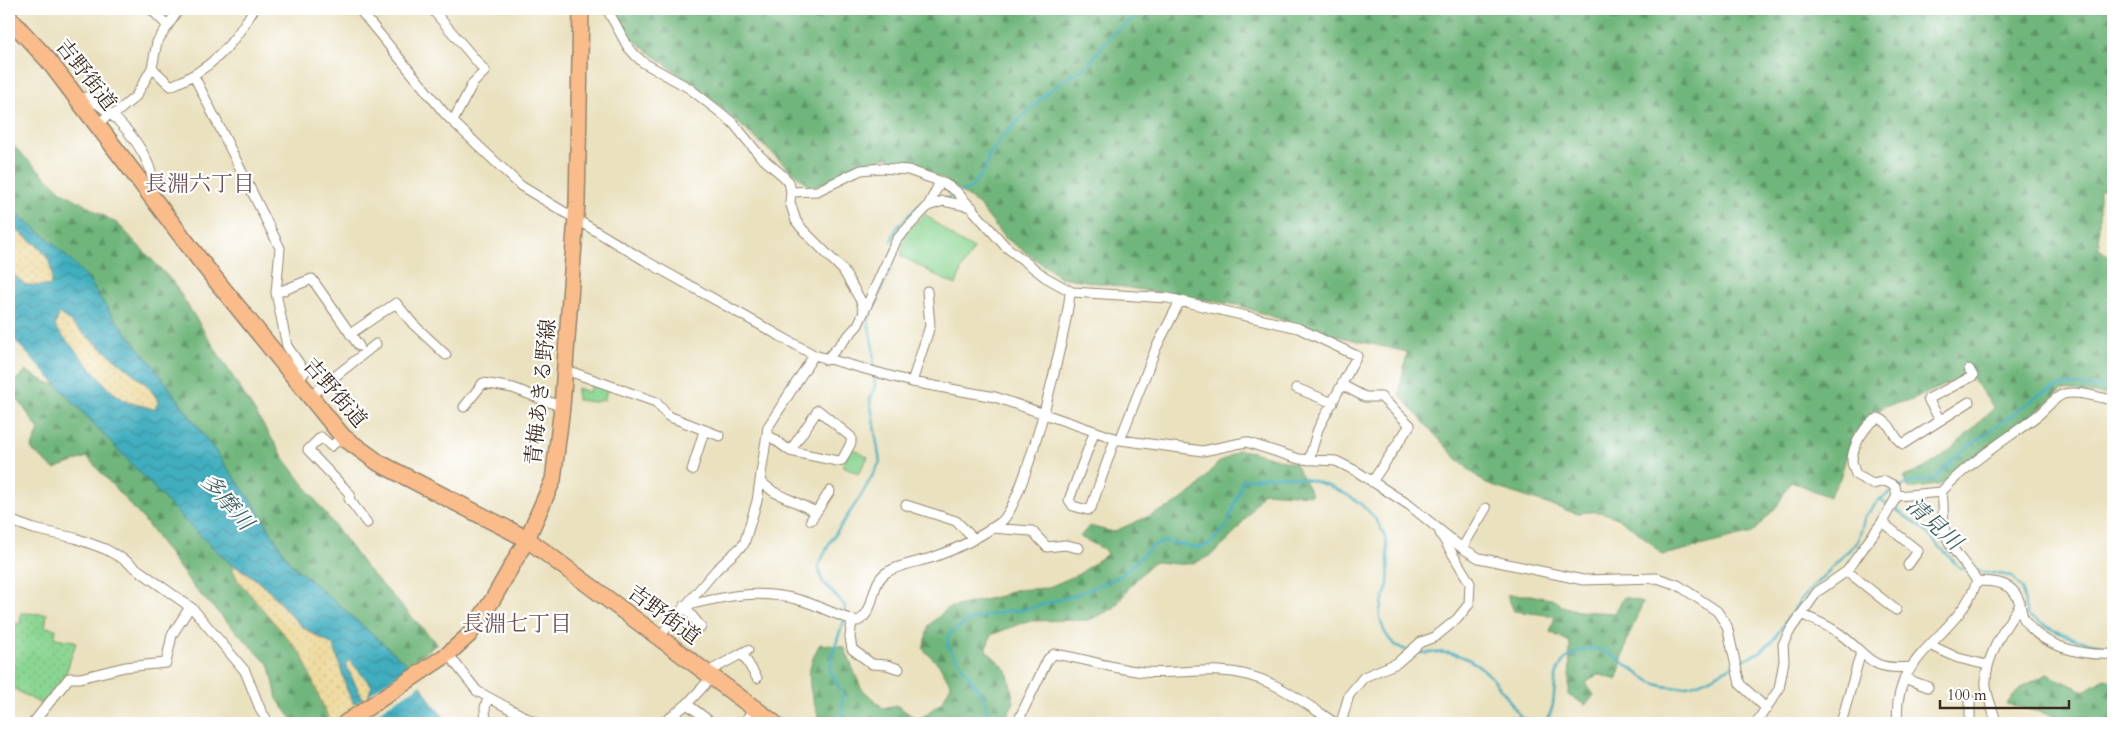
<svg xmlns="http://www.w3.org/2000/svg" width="2122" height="732" font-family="Cardo,'Noto Serif JP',serif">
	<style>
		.grass { fill: url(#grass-dots); stroke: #628058 }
		.forest { fill: url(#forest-firs); stroke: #55704d }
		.sand { fill: url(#sand-dots); stroke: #94825e }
		.green { fill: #8ad592; stroke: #628058 }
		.water { fill: url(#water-waves); stroke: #3e6c6e; fill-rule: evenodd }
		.pier { fill: #eae1bf }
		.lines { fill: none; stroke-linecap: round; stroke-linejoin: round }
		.stream { stroke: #41aebf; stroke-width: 2.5 }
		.street-casing { stroke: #92866e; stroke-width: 11 }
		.primary-casing { stroke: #92866e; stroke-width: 18 }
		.highway-casing { stroke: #92866e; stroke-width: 19 }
		.street { stroke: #fff; stroke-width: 9 }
		.primary { stroke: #fabc8b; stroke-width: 15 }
		.highway { stroke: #fabc8b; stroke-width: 16 }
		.labels { text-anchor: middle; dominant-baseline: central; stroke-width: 4.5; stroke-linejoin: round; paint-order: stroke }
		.street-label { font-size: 21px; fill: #3b2a1e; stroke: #fff }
		.neighbourhood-label { font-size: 22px; fill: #705155; stroke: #fff }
		.water-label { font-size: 22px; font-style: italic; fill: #3d5f5e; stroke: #fff }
	</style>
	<defs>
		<pattern id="grass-dots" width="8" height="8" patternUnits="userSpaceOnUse" patternTransform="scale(1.25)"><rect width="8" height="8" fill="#8ad592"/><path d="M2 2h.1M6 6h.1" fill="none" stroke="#78b77d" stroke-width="1.8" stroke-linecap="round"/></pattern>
		<pattern id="forest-firs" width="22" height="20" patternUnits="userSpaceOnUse" patternTransform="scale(1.25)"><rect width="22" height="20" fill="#6fb67c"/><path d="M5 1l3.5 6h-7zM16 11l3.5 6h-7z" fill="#5c9465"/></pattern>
		<pattern id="sand-dots" width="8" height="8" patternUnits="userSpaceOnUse" patternTransform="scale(1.25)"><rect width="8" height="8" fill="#eeda9e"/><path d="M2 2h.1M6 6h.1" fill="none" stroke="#cdbb88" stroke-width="1.8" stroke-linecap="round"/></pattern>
		<pattern id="water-waves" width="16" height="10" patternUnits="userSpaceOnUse" patternTransform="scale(1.25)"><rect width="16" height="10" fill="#41aebf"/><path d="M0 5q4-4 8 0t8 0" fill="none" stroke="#388e9b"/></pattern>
	</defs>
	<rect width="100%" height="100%" fill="#fff"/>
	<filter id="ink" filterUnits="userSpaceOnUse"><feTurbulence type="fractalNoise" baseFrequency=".02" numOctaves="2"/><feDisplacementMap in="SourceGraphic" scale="10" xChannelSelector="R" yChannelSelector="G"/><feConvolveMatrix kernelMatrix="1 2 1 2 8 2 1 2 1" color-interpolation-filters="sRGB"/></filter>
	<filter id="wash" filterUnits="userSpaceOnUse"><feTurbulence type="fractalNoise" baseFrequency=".0096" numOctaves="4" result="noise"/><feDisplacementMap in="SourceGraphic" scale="20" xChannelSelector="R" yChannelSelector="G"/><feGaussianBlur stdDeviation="1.12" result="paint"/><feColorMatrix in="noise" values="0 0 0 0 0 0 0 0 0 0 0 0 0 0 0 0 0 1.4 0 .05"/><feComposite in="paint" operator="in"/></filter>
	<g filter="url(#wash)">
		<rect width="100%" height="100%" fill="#eae1bf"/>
		<!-- grass -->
		<path class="grass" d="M 21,613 L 47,614 L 45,627 L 56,629 L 55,638 L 75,641 L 76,643 L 65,676 L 41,704 L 9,686 L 9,623 L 20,624 Z"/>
		<!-- forest -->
		<path class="forest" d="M 611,9 L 2113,9 L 2113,190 L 2099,189 L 2099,249 L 2113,259 L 2113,381 L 2110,395 L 2062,390 L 2033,414 L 1939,485 L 1909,489 L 1903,477 C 1940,466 1967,433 1994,408 L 1969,374 L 1912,400 L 1884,406 L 1853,435 L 1840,478 L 1829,497 L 1791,481 L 1777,506 L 1752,533 L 1663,555 C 1640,534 1612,503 1578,514 L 1486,484 L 1458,460 L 1399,395 L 1407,352 L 1318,332 L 1238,305 L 1060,277 L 1003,236 L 978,204 L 942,178 L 886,157 L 811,188 L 710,98 L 631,38 Z
			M 9,142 L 61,191 L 118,224 L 173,282 L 284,458 L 364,565 L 437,644 L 408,665 L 290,563 L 255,506 L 152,364 L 111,314 L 85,275 L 50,240 L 9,208 Z
			M 26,371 L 46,382 L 57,385 L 191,527 L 231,564 L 237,579 L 302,655 L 325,711 L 333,723 L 295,723 L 277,699 L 270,666 L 195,589 L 144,520 L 87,457 L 54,469 L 31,449 L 39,430 L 9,386 Z
			M 1239,450 L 1253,452 L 1295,464 L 1312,495 L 1263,492 C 1246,517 1224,556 1192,563 C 1181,566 1165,562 1153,562 L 1131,585 L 1114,608 L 1089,620 L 1027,621 L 991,635 L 986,650 L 1007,670 L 1014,702 L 1003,723 L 821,723 C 810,693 802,673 820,644 L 844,647 L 861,688 L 883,708 L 896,705 L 918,720 L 942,702 L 951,685 L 940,666 L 923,649 L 929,625 L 948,608 L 1001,596 L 1014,590 L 1047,588 L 1079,574 L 1107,554 L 1104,549 L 1080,537 L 1089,526 L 1113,532 L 1174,505 L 1197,488 L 1217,464 Z
			M 1507,595 L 1530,595 L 1555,600 L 1562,606 L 1578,611 L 1615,613 L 1624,597 L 1643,602 L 1627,640 L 1617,680 L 1598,674 L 1586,683 L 1594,695 L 1586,705 L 1569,696 L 1570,642 L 1550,632 L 1555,616 L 1514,611 Z
			M 2047,674 L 2084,691 L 2104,679 L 2113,681 L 2113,723 L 2061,723 L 2060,717 L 2006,704 L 2022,687 Z"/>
		<!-- sand -->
		<path class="sand" d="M 9,224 C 33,245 56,250 51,286 L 26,285 L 9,271 Z
			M 59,313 L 148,386 L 159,402 L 154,409 L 127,402 L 110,390 L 54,327 Z
			M 231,564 C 263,580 274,599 298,623 C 307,633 323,639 335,646 L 347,690 L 364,723 L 333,723 L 325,711 L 302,655 L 237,579 Z
			M 348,658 L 372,686 L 365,703 L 346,666 Z"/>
		<!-- green -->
		<path class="green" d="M 925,214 L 955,238 L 974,249 L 962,268 L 956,285 C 936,277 920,265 901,256 L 906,233 Z
			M 592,383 L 608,388 L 604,400 L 594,402 L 577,400 L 577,388 L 589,392 Z
			M 852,448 L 868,457 L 858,474 L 842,465 Z"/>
		<!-- water -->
		<path class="water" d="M 9,208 L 50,240 L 85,275 L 111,314 L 152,364 L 255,506 L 290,563 L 408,665 L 433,705 L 449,723 L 406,723 L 399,711 L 397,723 L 364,723 L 347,690 L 334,646 L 299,624 L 271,592 L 248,573 L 231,564 L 191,527 L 9,334 L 9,271 L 26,285 L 50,286 C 58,252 31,243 9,224 ZM 59,313 L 148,386 L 159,401 L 154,409 L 127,402 L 110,390 L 55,327 ZM 348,659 L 372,686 L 365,703 L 346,666 Z"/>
		<!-- pier -->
		<path class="pier" d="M 411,666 L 422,684 L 361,723 L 352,706 Z"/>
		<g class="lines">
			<!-- stream -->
			<path class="stream" d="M 961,192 L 971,188 L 986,168 L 988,157 L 1002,137 L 1051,89 L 1087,66 L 1113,33 L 1146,9
				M 945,199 L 956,194
				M 892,241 C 892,227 914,211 923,202 L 927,201
				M 1880,499 L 1921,527 L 1959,567 L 1965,569
				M 1973,570 L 2012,576 L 2022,589 L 2027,615 C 2053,632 2082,645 2113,646
				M 844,615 L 845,606 L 822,581 L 818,567 L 830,542 L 862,494 L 880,462 L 870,400 L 875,387 L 873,348 L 868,321 L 893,262 L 893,256
				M 1415,652 C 1426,655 1437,651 1449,653 C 1485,659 1502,690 1521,718 L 1543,723
				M 1738,662 L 1760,652 L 1772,641 L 1801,599 L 1858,541 L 1865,516 L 1880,499 L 1908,483 L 1935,479 L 1956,456 L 2039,395 L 2061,386 L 2073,385 L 2113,389
				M 841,723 L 843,695 L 830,670 L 832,655 L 844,620
				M 949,723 L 979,719 L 987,713 L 985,699 L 948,646 L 948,635 L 968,621 L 1006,611 L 1020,611 L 1079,594 L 1122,575 L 1151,547 L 1165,541 L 1197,548 L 1210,544 L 1227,526 L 1243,480 C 1255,479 1266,476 1277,476 C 1323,476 1389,504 1388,558 C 1388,566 1389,576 1388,584 C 1386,595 1378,607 1380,617 C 1383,633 1390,646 1407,650
				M 1544,723 C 1561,704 1548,683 1562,663 C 1564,659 1570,656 1574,654 C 1607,634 1631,677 1659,685 C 1686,693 1711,678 1734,665"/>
		</g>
	</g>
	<g filter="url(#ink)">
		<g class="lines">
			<defs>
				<path id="street" d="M 151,9 L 167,25
					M 359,9 L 446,115 L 521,186 L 644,260 L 814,355 L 912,382 L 995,397 L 1120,440 L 1203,451 L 1246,442 L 1299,459 L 1336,461 L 1356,471 L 1409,505 L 1462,548 L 1479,558 L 1583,580 L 1657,578 L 1678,585 L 1717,611 L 1727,626 L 1740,684 L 1767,709
					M 432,9 L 485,71 L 473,83 L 453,121
					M 607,9 L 628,47 L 636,56 L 644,63 L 689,88 L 721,113 L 734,124 L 760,156 L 782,175 L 789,182 L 791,192 L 790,202 L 796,221 L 804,231 L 843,270 L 861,301 L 864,312
					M 152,68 L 171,86 C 212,69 231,47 254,9
					M 194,76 L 280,248 L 276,293 L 287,346 L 305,372 L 297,382
					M 79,100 L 86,97 C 116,113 146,146 153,180 L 146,189
					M 97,124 L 109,115 L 116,113 L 136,96 L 152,68 L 157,42 L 179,9
					M 791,192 L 817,191 L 861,170 L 881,168 L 908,170 L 942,182 L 956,191 L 1005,246 L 1045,277 L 1072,292 L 1168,298 L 1298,328 L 1357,356 L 1318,429 L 1309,460
					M 928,206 L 943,201 L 972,207
					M 276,293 L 312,279 L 359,346
					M 350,334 L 396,303 L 413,324 L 446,355
					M 826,360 L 858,325 L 897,239 L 928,206 L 940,182
					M 566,370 L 656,402 L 668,416 L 720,436
					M 912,382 L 930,326 L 927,291
					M 1342,385 L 1365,397 L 1381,397 L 1410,425 L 1372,482
					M 1296,388 L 1333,403
					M 309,397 L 376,344
					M 464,407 L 483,383 L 513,388 L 562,407
					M 1940,420 L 1928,399 L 1973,376 L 1969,369
					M 1094,433 L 1069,500 L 1073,506 L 1088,510 L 1091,508 L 1115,439
					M 767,434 L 790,451 L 837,461 L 842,460 L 851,443 L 851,437 L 818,410 L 790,451
					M 343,437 L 331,446 L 321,437 L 308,450 L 350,494 L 349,499 L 367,523
					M 1120,440 L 1156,348 L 1180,301
					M 692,470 L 704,431
					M 761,482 L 774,492 L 816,512
					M 1941,492 C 1969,462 2004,441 2037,416 C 2045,410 2054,397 2064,394 C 2078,390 2099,398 2113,400
					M 1897,496 L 1895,486 L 1885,481 L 1873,484 L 1856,475 C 1855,471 1852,465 1852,460 C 1853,446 1865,423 1879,418 C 1894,425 1891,436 1903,444 L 1969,402
					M 906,505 L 956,521 L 973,538
					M 9,520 L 34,529 L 75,538 L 105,549 L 123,559 L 193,609 L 245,671 L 261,711 L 269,723
					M 811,520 L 830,491
					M 1882,522 L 1918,551 L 1908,565
					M 991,528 L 1032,531 L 1047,547 L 1065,545 L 1079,548
					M 1462,548 L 1486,508
					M 1847,571 L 1896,610
					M 1977,581 C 1995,581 2014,582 2020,604 C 2021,609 2021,613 2024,619 C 2041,647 2083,656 2113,654
					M 1801,614 C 1814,620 1828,625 1840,634 C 1870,656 1868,671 1911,667
					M 852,620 L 850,637 L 852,649 L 872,664 L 887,665 L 899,669
					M 701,627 L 684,606 C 726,596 761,588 803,601 C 822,607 839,617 858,621 C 877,611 869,583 887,572 C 901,564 919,562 934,557 C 957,549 982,536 1001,522 C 1025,503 1068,327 1070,292
					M 659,637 L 716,570 L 744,544 L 757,501 L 768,427 L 814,355
					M 1930,645 L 1958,658 L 1987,665
					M 742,653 L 757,678
					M 448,654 L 477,691 L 536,723
					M 706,673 L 748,650
					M 1904,678 L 1928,687
					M 687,704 L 712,723
					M 33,723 L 69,678 L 80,678 L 125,667 L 166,663 L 172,635 L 190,607
					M 486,723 L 485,708 L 488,697
					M 663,723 L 687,704 L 712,677
					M 744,723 L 754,708
					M 1017,723 L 1048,659 L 1054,654 C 1084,658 1112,669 1144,672 C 1169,674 1194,670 1220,671 C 1265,672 1299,699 1335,723
					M 1341,723 L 1349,695 L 1364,677 L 1397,663 L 1421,642 L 1435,637 L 1457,619 L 1469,604 L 1470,583 L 1440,533
					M 1756,723 L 1779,689 L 1784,661 L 1783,644 L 1791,629 L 1817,592 L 1847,571 L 1882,522 L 1897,496 L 1941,492 C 1946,504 1940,522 1947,538 C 1954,554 1968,566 1977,581 C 1958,638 1890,654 1898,723
					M 1841,723 L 1861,652
					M 1970,723 L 1970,700
					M 1996,723 C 1994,711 1987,698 1986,686 C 1984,658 2005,627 2020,605"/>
				<path id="primary" d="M 345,723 L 448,654 L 469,635 L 493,599 L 527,539 L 553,480 L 562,407 L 577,203 L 581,9"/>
				<path id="highway" d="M 9,18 L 48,60 L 202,263 L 343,437 L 379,463 L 527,539 L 774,723"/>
			</defs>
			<!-- street casing -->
			<use href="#street" class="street-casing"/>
			<!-- primary casing -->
			<use href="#primary" class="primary-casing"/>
			<!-- highway casing -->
			<use href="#highway" class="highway-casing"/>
			<!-- street -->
			<use href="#street" class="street"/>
			<!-- primary -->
			<use href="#primary" class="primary"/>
			<!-- highway -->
			<use href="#highway" class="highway"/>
		</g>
	</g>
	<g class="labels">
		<!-- street labels -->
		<g class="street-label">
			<text transform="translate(86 75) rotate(52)">吉野街道</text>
			<text transform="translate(541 392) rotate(-84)">青梅あきる野線</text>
			<text transform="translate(335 393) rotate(49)">吉野街道</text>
			<text transform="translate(664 615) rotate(37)">吉野街道</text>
		</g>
		<!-- neighbourhood labels -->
		<g class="neighbourhood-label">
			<text x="200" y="184">長淵六丁目</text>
			<text x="517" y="624">長淵七丁目</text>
		</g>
		<!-- water labels -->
		<g class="water-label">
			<text transform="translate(227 502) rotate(49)">多摩川</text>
			<text transform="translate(1934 524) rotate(42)">清見川</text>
		</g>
	</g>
	<!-- margin -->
	<rect width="2122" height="732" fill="none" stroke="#fff" stroke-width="30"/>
	<!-- scale -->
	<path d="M1940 700v8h129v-8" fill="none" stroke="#3b2a1e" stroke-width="2.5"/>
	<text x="1947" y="700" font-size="15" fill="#3b2a1e" stroke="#ffffff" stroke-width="4" paint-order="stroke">100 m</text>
</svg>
